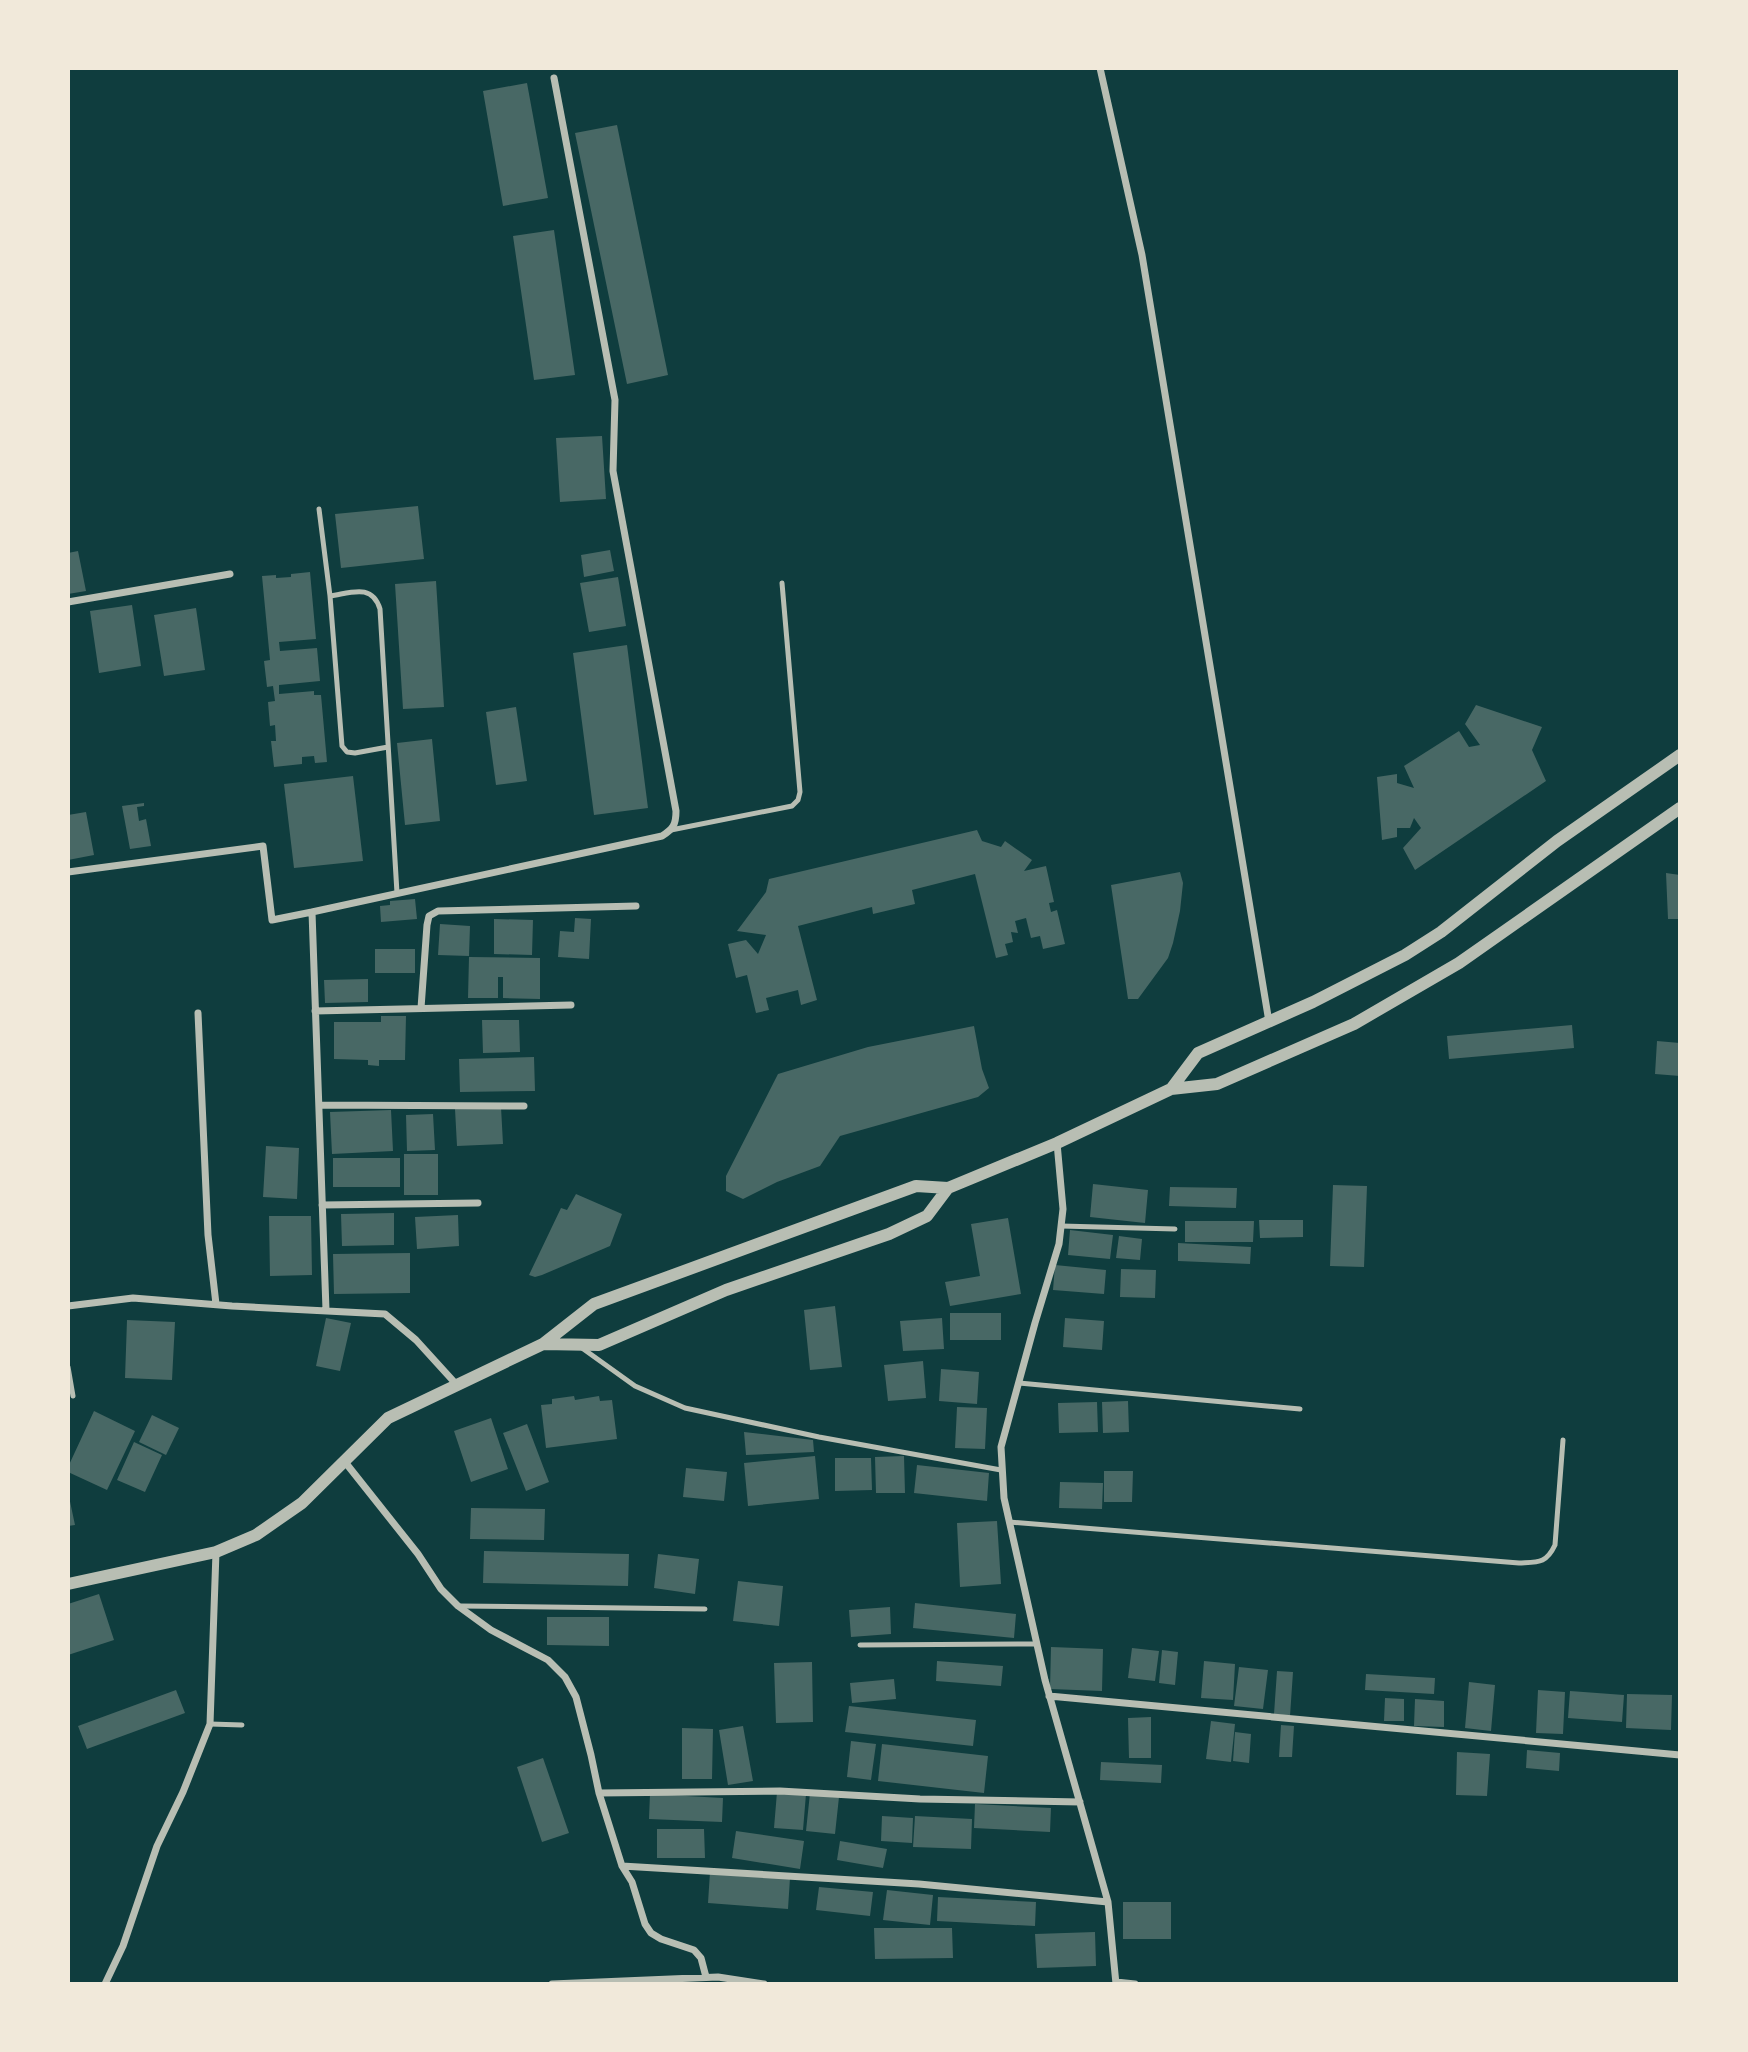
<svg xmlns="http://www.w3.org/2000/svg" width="1748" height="2052" font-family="'Fira Sans Condensed',sans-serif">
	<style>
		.building { fill: #486865 }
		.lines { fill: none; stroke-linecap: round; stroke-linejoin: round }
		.service { stroke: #b8beb3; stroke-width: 5 }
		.minor { stroke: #b8beb3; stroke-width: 7 }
		.tertiary { stroke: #b8beb3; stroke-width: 12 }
	</style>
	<rect width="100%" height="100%" fill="#0f3d3e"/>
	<!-- building -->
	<path class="building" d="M 527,83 L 548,198 L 503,206 L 483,91 Z
		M 617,125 L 668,375 L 627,384 L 575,133 Z
		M 554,230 L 575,375 L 534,380 L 513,236 Z
		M 602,436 L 606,499 L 560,502 L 556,438 Z
		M 418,506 L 424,559 L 341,568 L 335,514 Z
		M 610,550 L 614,571 L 584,577 L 581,555 Z
		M 78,551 L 86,591 L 68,594 L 68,553 Z
		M 310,572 L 316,639 L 279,642 L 280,651 L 317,648 L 320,681 L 279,685 L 279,694 L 314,691 L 314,695 L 321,695 L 327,762 L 315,763 L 314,756 L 302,757 L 302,764 L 274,767 L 271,741 L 276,741 L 275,725 L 270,726 L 268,702 L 275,701 L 273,686 L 267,687 L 264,661 L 270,660 L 262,576 L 276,575 L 276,578 L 291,577 L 291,574 Z
		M 618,577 L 626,626 L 589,632 L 580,583 Z
		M 436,581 L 444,707 L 403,709 L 395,584 Z
		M 132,605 L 141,666 L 99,673 L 90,611 Z
		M 196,608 L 205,670 L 164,676 L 154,615 Z
		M 627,645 L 648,808 L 594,815 L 573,653 Z
		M 1476,705 L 1542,727 L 1532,750 L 1546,781 L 1415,870 L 1403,848 L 1421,828 L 1414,818 L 1410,828 L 1397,828 L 1397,837 L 1382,840 L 1377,777 L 1397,774 L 1397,783 L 1414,788 L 1404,766 L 1459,731 L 1469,747 L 1480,745 L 1465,724 Z
		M 516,707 L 527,781 L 496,785 L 486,712 Z
		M 432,739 L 440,821 L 405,825 L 397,743 Z
		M 353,776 L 363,861 L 294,868 L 284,784 Z
		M 144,803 L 144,806 L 137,807 L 139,821 L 146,819 L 151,846 L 130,849 L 122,806 Z
		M 86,812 L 94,855 L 68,860 L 68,815 Z
		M 977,830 L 982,841 L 1001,847 L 1005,841 L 1032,860 L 1024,871 L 1046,866 L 1054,902 L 1049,903 L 1051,912 L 1057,910 L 1065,944 L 1043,949 L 1040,936 L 1031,938 L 1026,918 L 1015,921 L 1018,933 L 1011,932 L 1013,942 L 1005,944 L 1008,955 L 996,958 L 975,874 L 912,890 L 915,904 L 873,914 L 872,907 L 798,926 L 817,1000 L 801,1005 L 798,990 L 766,998 L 769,1010 L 756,1013 L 747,975 L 736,978 L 728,944 L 746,940 L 758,954 L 766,935 L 737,931 L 766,892 L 769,879 Z
		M 1180,872 L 1183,883 L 1180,911 L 1173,943 L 1168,958 L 1138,999 L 1128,999 L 1111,885 Z
		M 1666,873 L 1680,875 L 1680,919 L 1668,919 Z
		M 415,899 L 417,919 L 381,922 L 380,906 L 390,905 L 390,901 Z
		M 575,918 L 591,919 L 589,959 L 558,957 L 560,931 L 574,932 Z
		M 494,919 L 533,920 L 532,955 L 494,954 Z
		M 440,924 L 470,926 L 469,956 L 438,955 Z
		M 375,949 L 415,949 L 415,973 L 375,973 Z
		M 469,957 L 540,958 L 540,999 L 503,998 L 503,977 L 498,977 L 498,998 L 468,998 Z
		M 368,979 L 368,1002 L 325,1003 L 324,980 Z
		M 381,1016 L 406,1016 L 405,1060 L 379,1060 L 379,1066 L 368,1065 L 368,1060 L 334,1059 L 334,1022 L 381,1022 Z
		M 482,1020 L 519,1020 L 520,1052 L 483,1053 Z
		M 1572,1025 L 1574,1048 L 1449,1059 L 1447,1036 Z
		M 974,1026 L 982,1069 L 989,1088 L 978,1097 L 840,1136 L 820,1166 L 777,1182 L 743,1199 L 726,1191 L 726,1176 L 778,1074 L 868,1047 Z
		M 1657,1041 L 1680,1043 L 1680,1076 L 1655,1074 Z
		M 534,1057 L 535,1091 L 460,1092 L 459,1059 Z
		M 501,1107 L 503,1144 L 457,1146 L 455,1109 Z
		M 391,1110 L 393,1151 L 332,1154 L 330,1112 Z
		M 433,1114 L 435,1150 L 407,1151 L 406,1115 Z
		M 266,1146 L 299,1148 L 297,1199 L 263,1197 Z
		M 404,1154 L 438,1154 L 438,1195 L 404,1195 Z
		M 333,1158 L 400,1158 L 400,1187 L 333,1187 Z
		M 1093,1184 L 1148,1190 L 1145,1223 L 1090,1217 Z
		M 1333,1185 L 1367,1186 L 1364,1267 L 1330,1266 Z
		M 1170,1187 L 1237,1188 L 1236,1208 L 1169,1206 Z
		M 576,1194 L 622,1214 L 610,1246 L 542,1275 L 535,1277 L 529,1275 L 561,1208 L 567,1210 Z
		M 394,1213 L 394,1245 L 342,1246 L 341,1214 Z
		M 458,1215 L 459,1246 L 417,1249 L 415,1217 Z
		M 269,1216 L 311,1216 L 312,1275 L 270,1276 Z
		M 1008,1218 L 1021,1294 L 950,1306 L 945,1282 L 980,1276 L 971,1224 Z
		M 1259,1220 L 1303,1220 L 1303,1237 L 1260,1238 Z
		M 1185,1221 L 1254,1221 L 1253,1242 L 1185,1242 Z
		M 1070,1230 L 1113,1235 L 1110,1259 L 1068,1255 Z
		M 1119,1236 L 1142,1239 L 1140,1260 L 1116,1258 Z
		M 1178,1243 L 1251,1247 L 1250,1264 L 1178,1261 Z
		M 410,1253 L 410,1293 L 334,1294 L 333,1254 Z
		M 1055,1265 L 1106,1270 L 1104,1294 L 1053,1290 Z
		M 1121,1269 L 1156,1270 L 1155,1298 L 1120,1297 Z
		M 835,1306 L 842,1367 L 810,1370 L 804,1310 Z
		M 950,1313 L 1001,1313 L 1001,1340 L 950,1340 Z
		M 326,1318 L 351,1323 L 340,1371 L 316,1366 Z
		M 942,1318 L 944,1349 L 903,1351 L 900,1321 Z
		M 1065,1318 L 1104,1321 L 1102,1350 L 1063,1347 Z
		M 127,1320 L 175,1322 L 172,1380 L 125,1378 Z
		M 923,1361 L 926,1398 L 888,1401 L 884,1365 Z
		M 941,1369 L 979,1372 L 977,1404 L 939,1401 Z
		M 574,1396 L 575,1400 L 599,1396 L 600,1401 L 612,1400 L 617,1439 L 546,1448 L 541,1405 L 552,1404 L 552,1399 Z
		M 1128,1401 L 1129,1432 L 1103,1433 L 1102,1402 Z
		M 1097,1402 L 1098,1432 L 1059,1433 L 1058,1403 Z
		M 957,1407 L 987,1408 L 985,1449 L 955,1448 Z
		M 94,1411 L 135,1431 L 107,1490 L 68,1472 L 68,1467 Z
		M 152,1415 L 179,1428 L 166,1455 L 139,1442 Z
		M 491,1418 L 508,1469 L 471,1482 L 454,1431 Z
		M 527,1424 L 549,1482 L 526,1491 L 503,1433 Z
		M 744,1432 L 813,1440 L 814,1452 L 746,1455 Z
		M 134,1442 L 162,1455 L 145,1492 L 117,1480 Z
		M 815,1456 L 819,1499 L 748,1506 L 744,1463 Z
		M 904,1456 L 905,1493 L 876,1493 L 875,1457 Z
		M 835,1458 L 871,1458 L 872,1490 L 835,1491 Z
		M 917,1465 L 989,1473 L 987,1501 L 914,1493 Z
		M 686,1468 L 727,1472 L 724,1501 L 683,1497 Z
		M 1104,1471 L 1133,1471 L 1132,1502 L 1104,1502 Z
		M 1060,1482 L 1103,1483 L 1102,1509 L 1059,1508 Z
		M 68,1492 L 75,1525 L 68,1526 Z
		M 471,1508 L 545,1509 L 544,1540 L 470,1539 Z
		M 997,1521 L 1001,1584 L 960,1587 L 957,1523 Z
		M 484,1551 L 629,1554 L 628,1586 L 483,1583 Z
		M 658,1554 L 699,1559 L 695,1594 L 654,1588 Z
		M 738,1581 L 783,1586 L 779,1626 L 733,1621 Z
		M 99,1594 L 114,1640 L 68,1655 L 68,1604 Z
		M 915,1603 L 1016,1614 L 1014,1638 L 913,1628 Z
		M 890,1607 L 891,1634 L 851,1637 L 849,1610 Z
		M 547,1617 L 609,1617 L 609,1646 L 547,1645 Z
		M 1051,1647 L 1103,1649 L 1102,1691 L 1050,1689 Z
		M 1132,1648 L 1159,1651 L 1155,1681 L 1128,1678 Z
		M 1162,1650 L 1178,1652 L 1175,1685 L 1159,1683 Z
		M 937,1661 L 1003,1666 L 1001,1686 L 936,1681 Z
		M 1204,1661 L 1235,1664 L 1233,1700 L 1201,1698 Z
		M 812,1662 L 813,1722 L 776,1723 L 774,1663 Z
		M 1239,1667 L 1268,1670 L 1263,1709 L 1234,1706 Z
		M 1277,1671 L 1293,1672 L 1290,1716 L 1274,1714 Z
		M 1366,1674 L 1435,1678 L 1434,1694 L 1365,1690 Z
		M 894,1679 L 896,1699 L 852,1703 L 850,1683 Z
		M 1469,1682 L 1495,1685 L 1491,1731 L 1465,1728 Z
		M 176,1690 L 185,1713 L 87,1749 L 78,1726 Z
		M 1538,1690 L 1565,1692 L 1563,1734 L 1536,1733 Z
		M 1570,1691 L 1624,1695 L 1622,1722 L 1568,1718 Z
		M 1627,1694 L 1672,1695 L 1671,1730 L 1626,1728 Z
		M 1385,1698 L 1404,1699 L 1404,1721 L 1384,1721 Z
		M 1415,1699 L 1444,1701 L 1444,1727 L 1414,1726 Z
		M 849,1706 L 976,1720 L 973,1746 L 845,1732 Z
		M 1151,1717 L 1151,1758 L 1129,1758 L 1128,1718 Z
		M 1211,1721 L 1235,1724 L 1231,1762 L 1206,1759 Z
		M 1281,1725 L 1294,1726 L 1292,1757 L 1279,1757 Z
		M 743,1726 L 753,1781 L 728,1785 L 719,1730 Z
		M 682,1728 L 713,1729 L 712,1779 L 682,1779 Z
		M 1235,1732 L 1251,1734 L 1249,1763 L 1233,1761 Z
		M 851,1741 L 876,1744 L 871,1780 L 847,1777 Z
		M 882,1744 L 988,1756 L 984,1793 L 878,1781 Z
		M 1527,1750 L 1560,1753 L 1559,1771 L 1526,1768 Z
		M 1457,1752 L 1490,1754 L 1487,1796 L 1456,1795 Z
		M 543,1758 L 569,1833 L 542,1842 L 517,1767 Z
		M 1101,1762 L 1162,1765 L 1161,1783 L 1100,1780 Z
		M 777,1792 L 806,1794 L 803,1830 L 774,1828 Z
		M 810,1793 L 839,1797 L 835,1834 L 806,1831 Z
		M 650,1794 L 723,1798 L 722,1822 L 649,1819 Z
		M 975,1804 L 1051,1808 L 1050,1832 L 974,1828 Z
		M 882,1816 L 913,1818 L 912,1843 L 881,1841 Z
		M 915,1816 L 972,1819 L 971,1849 L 913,1847 Z
		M 657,1829 L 704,1829 L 705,1858 L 657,1858 Z
		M 736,1831 L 804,1841 L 800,1869 L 732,1858 Z
		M 840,1841 L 887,1849 L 883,1868 L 837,1860 Z
		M 710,1872 L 790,1878 L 788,1909 L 708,1903 Z
		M 819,1887 L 873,1892 L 870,1916 L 816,1910 Z
		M 887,1890 L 933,1895 L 930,1925 L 883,1920 Z
		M 938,1897 L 1036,1902 L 1035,1926 L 937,1921 Z
		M 1123,1902 L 1171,1902 L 1171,1939 L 1123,1939 Z
		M 874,1928 L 952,1928 L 953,1958 L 875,1959 Z
		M 1095,1932 L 1096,1966 L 1037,1968 L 1035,1934 Z"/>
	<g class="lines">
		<!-- service -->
		<path class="service" d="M 319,509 L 330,596 L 342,746 L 347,752 L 355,753 L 388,747
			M 330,596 C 351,593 372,583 380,609 L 397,893
			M 671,830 L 792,806 L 798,800 L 800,792 L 782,583
			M 1061,1226 L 1175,1229
			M 582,1348 L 635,1386 L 685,1408 L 819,1437 L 1001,1470
			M 68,1367 L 73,1396
			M 1019,1383 L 1300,1409
			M 1009,1522 L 1519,1563 C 1538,1562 1546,1564 1555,1545 L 1563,1440
			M 460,1606 L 705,1609
			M 860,1645 L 1037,1644
			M 210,1724 L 242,1725"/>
		<!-- minor -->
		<path class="minor" d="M 1100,68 L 1142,255 L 1269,1022
			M 68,602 L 230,574
			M 68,872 L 263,846 L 272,920 L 312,912 L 326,1310
			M 312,912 L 662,836 C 673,829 676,825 676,811 L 613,471 L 615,400 L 554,78
			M 421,1008 L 427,925 L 429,916 L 438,911 L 636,906
			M 315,1011 L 571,1005
			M 198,1013 L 208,1235 L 216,1304
			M 319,1105 L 524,1106
			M 1057,1143 L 1063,1209 L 1059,1244 L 1035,1323 L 1001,1447 L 1004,1498 L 1045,1680 L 1108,1902 L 1116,1984
			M 322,1205 L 478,1203
			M 68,1306 L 133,1298 L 232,1306 L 385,1314 L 416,1340 L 456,1384
			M 345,1462 L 418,1554 L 441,1589 L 458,1606 L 491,1630 L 548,1660 L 565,1677 L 576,1697 L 591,1755 L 599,1793 L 622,1866 L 919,1884 L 1108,1902
			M 1049,1696 L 1680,1755
			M 599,1793 L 780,1791 L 920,1799 L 1080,1802
			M 622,1866 L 632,1882 L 645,1924 L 651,1933 L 661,1939 L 694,1950 L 701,1958 L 706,1977
			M 1116,1982 L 1135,1984
			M 105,1984 L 123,1946 L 157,1846 L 183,1792 L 210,1724 L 216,1552
			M 552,1984 L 718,1977 L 764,1984"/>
		<!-- tertiary -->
		<path class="tertiary" d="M 1171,1089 L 1198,1053 L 1313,1002 L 1405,955 L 1441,932 L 1557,841 L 1680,755
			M 543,1344 L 599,1345 L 726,1290 L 889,1234 L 927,1216 L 948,1188
			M 68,1584 L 216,1552 L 256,1535 L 302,1503 L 388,1418 L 543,1344 L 594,1304 L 916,1186 L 948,1188 L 1057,1143 L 1171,1089 L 1217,1084 L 1354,1024 L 1459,963 L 1680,808"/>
	</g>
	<!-- border -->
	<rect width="1748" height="2052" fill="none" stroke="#f1e9da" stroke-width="140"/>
</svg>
